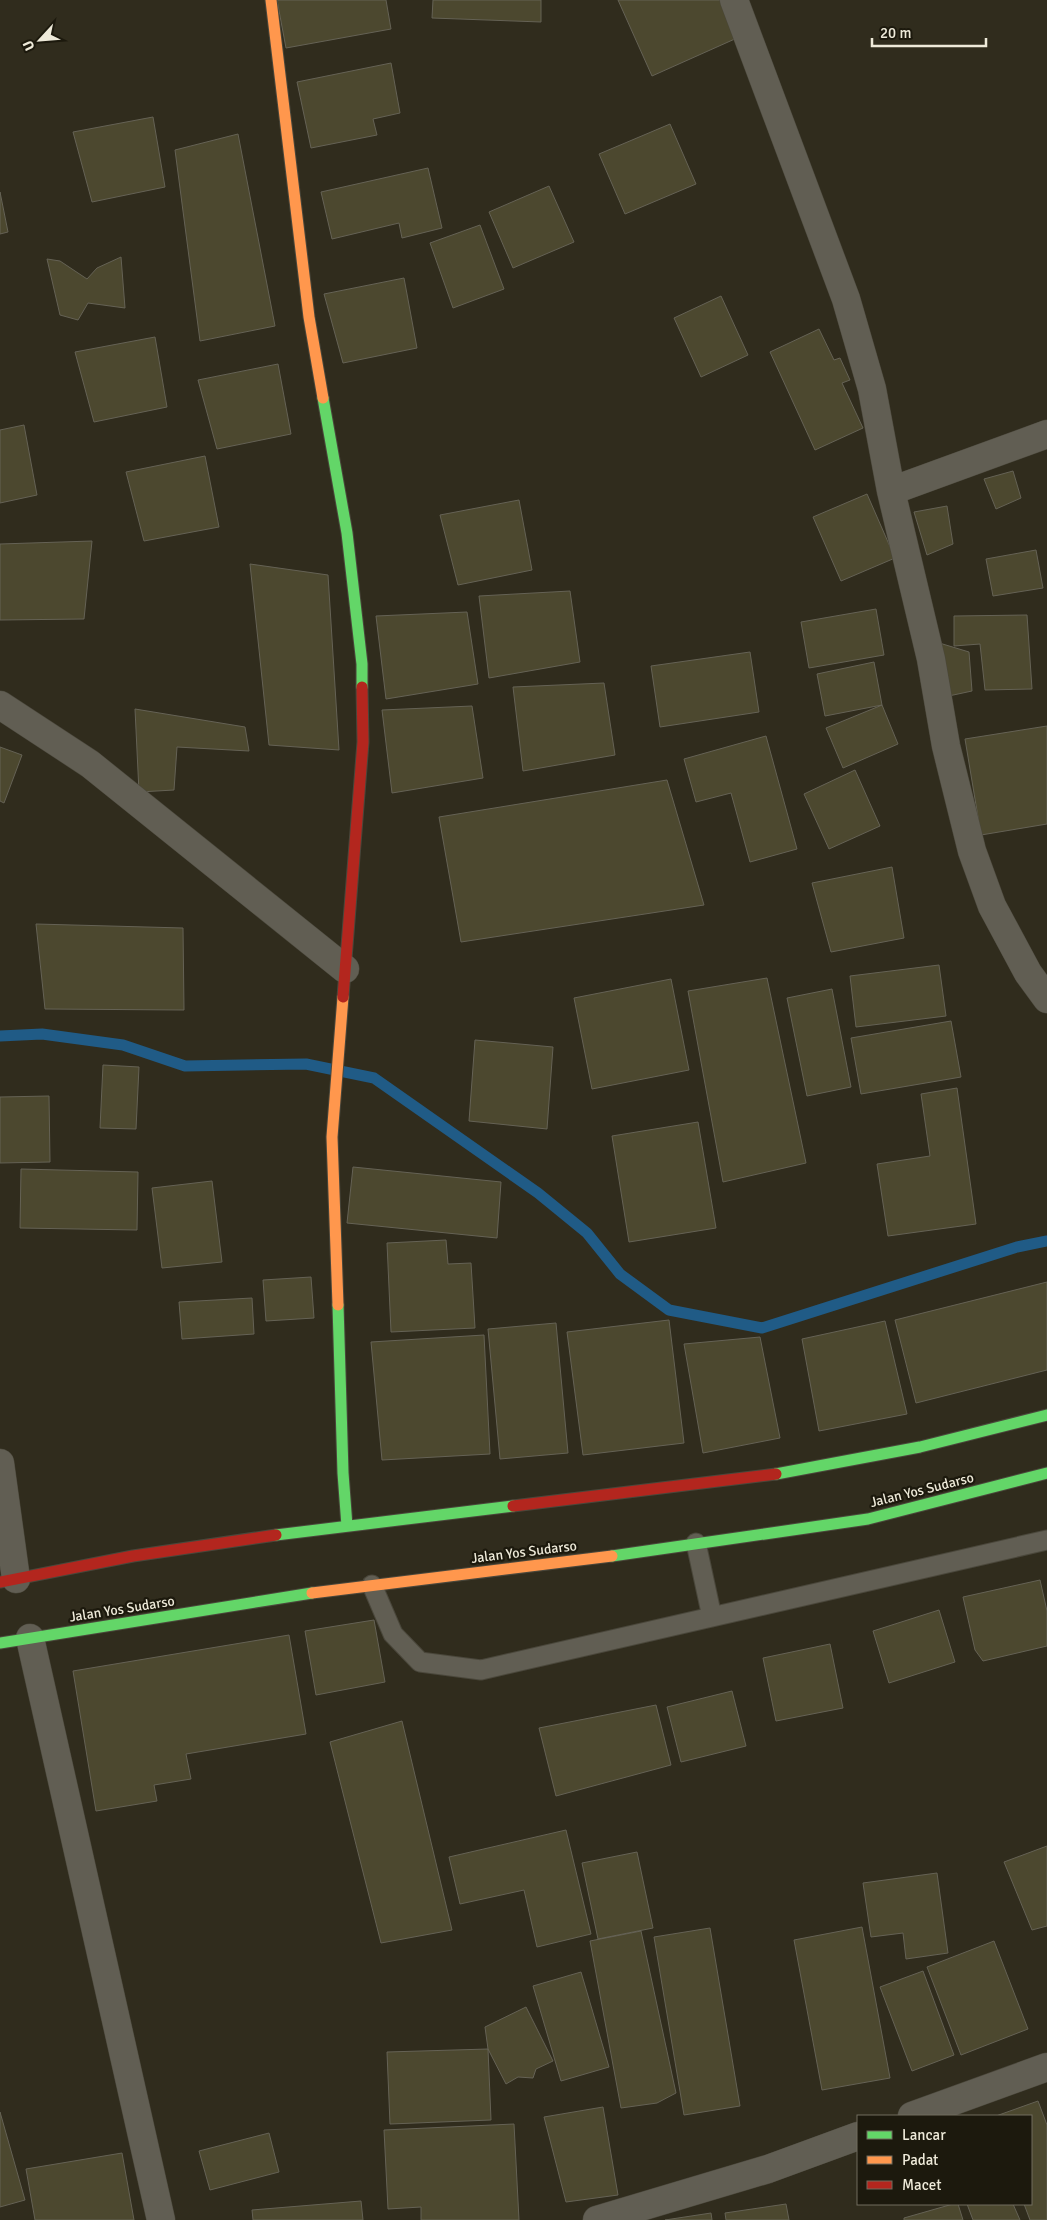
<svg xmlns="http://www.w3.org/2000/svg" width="1047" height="2220" font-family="Signika,sans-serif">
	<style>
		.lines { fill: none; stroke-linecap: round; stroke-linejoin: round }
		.stream { stroke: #205b86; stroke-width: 11 }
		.building { fill: #4c482f; stroke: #656255 }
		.lane-casing { stroke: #4a473b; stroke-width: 21 }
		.street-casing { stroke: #4a473b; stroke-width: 29 }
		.fast-casing { stroke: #4a473b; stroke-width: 13 }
		.slow-casing { stroke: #4a473b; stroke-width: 13 }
		.jam-casing { stroke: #4a473b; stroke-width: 13 }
		.lane { stroke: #615e53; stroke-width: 19 }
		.street { stroke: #615e53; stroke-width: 28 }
		.fast { stroke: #63d668; stroke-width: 11 }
		.slow { stroke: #ff974d; stroke-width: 11 }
		.jam { stroke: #b3261e; stroke-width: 11 }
		.labels { text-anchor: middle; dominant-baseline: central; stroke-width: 4.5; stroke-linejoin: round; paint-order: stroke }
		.street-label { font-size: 14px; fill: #eeead9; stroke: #1c190d }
	</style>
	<rect width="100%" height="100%" fill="#302c1d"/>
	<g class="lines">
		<!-- stream -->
		<path class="stream" d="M 0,1036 L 42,1034 L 123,1045 L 185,1066 L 306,1064 L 374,1078 L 538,1193 L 587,1233 L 620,1274 L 669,1310 L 762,1328 L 1017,1247 L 1047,1241"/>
	</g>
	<!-- building -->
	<path class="building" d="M 277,0 L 386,0 L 391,29 L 286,48 Z
		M 433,0 L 541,0 L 541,22 L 432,18 Z
		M 618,0 L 720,0 L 737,38 L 652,76 Z
		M 391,63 L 400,113 L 373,119 L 377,135 L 311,148 L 297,82 Z
		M 153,117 L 165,187 L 92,202 L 73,132 Z
		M 670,124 L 696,184 L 625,214 L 599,154 Z
		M 238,134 L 275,326 L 200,341 L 175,150 Z
		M 428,168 L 442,228 L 402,238 L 399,223 L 332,239 L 321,192 Z
		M 549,186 L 574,242 L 513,268 L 489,212 Z
		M 0,192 L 8,232 L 0,234 Z
		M 480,225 L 504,289 L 453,308 L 430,243 Z
		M 121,257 L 125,308 L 88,303 L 78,320 L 60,315 L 47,259 L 60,261 L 87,279 L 97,268 Z
		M 404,278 L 417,348 L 343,363 L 324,294 Z
		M 721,296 L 748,355 L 701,377 L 674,318 Z
		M 819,329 L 834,360 L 840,358 L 850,380 L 842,383 L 863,428 L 815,450 L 770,352 Z
		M 155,337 L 167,407 L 94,422 L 75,352 Z
		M 278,364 L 291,434 L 217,449 L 198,380 Z
		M 24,425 L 37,495 L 0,503 L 0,430 Z
		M 205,456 L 219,527 L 144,541 L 126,472 Z
		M 1013,471 L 1021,498 L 996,509 L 984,479 Z
		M 867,494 L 895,558 L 841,581 L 813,517 Z
		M 519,500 L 532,570 L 458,585 L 440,515 Z
		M 947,506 L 953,544 L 927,555 L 914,512 Z
		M 92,541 L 84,619 L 0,620 L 0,544 Z
		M 1036,550 L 1043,588 L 993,596 L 986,559 Z
		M 250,564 L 328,575 L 339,750 L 269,745 Z
		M 570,591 L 580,662 L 489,678 L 479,596 Z
		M 876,609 L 884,655 L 809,668 L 801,622 Z
		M 467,612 L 478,684 L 386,699 L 376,616 Z
		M 1027,615 L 1032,689 L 985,690 L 980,644 L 954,646 L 954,616 Z
		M 936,642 L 969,652 L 972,691 L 944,697 Z
		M 750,652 L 759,712 L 660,727 L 651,666 Z
		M 874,662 L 882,705 L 825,716 L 817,674 Z
		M 604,683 L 615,755 L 523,771 L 513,687 Z
		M 882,705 L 898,744 L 843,768 L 826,728 Z
		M 472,706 L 483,778 L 392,793 L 382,710 Z
		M 135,709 L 245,727 L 249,751 L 177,747 L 174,790 L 139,792 Z
		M 1047,726 L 1047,824 L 981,835 L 965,739 Z
		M 766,736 L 797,849 L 750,862 L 731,793 L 696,802 L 684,759 Z
		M 0,747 L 22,755 L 4,803 L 0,801 Z
		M 855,770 L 880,826 L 829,849 L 804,794 Z
		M 667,780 L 704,905 L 461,942 L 439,817 Z
		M 892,867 L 904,938 L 831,952 L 812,883 Z
		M 36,924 L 183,928 L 184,1010 L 45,1009 Z
		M 939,965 L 946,1016 L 856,1027 L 850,976 Z
		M 767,978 L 806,1163 L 723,1182 L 688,991 Z
		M 671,979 L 689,1070 L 592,1089 L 574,998 Z
		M 832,989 L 851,1087 L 807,1096 L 787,998 Z
		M 951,1021 L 961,1077 L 861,1094 L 851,1038 Z
		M 475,1040 L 553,1047 L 547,1129 L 469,1121 Z
		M 103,1065 L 139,1067 L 136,1129 L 100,1128 Z
		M 957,1088 L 976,1224 L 888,1236 L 877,1164 L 930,1156 L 921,1094 Z
		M 49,1096 L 50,1162 L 0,1163 L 0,1097 Z
		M 698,1122 L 716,1228 L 629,1242 L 612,1136 Z
		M 353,1167 L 501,1182 L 497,1238 L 347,1223 Z
		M 21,1169 L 138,1172 L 137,1230 L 20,1228 Z
		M 212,1181 L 222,1262 L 162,1268 L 152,1188 Z
		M 446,1240 L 448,1264 L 471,1263 L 475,1328 L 391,1332 L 387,1243 Z
		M 311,1277 L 314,1318 L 266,1321 L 263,1280 Z
		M 1047,1282 L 1047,1370 L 916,1403 L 895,1320 Z
		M 252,1298 L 254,1334 L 182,1339 L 179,1302 Z
		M 669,1320 L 684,1443 L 583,1455 L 567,1332 Z
		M 885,1321 L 907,1414 L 819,1431 L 802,1339 Z
		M 556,1323 L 568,1453 L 500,1459 L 488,1329 Z
		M 484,1335 L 490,1454 L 382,1460 L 371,1342 Z
		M 760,1337 L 780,1438 L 703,1453 L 684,1344 Z
		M 1040,1580 L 1047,1611 L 1047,1646 L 983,1661 L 975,1650 L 963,1597 Z
		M 939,1610 L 955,1662 L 889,1683 L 873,1631 Z
		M 374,1620 L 385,1682 L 316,1695 L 305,1631 Z
		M 289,1635 L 306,1734 L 186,1754 L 191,1779 L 154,1785 L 157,1801 L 96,1811 L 73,1671 Z
		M 830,1644 L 843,1708 L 776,1721 L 763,1658 Z
		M 732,1691 L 746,1746 L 681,1762 L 667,1707 Z
		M 656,1705 L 671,1765 L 556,1796 L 539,1728 Z
		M 402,1721 L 452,1930 L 381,1943 L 330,1742 Z
		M 566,1830 L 591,1934 L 537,1947 L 524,1890 L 460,1904 L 449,1857 Z
		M 1047,1846 L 1047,1926 L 1032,1930 L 1004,1862 Z
		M 637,1852 L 653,1928 L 598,1939 L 582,1863 Z
		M 937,1873 L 948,1953 L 906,1959 L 903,1933 L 871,1937 L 863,1883 Z
		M 862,1927 L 890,2078 L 822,2090 L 794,1940 Z
		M 710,1928 L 740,2106 L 684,2115 L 654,1937 Z
		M 641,1931 L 676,2093 L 657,2103 L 621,2108 L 590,1941 Z
		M 994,1941 L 1028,2029 L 961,2055 L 927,1967 Z
		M 923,1971 L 954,2055 L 912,2071 L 880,1987 Z
		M 581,1972 L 609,2067 L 561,2081 L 533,1986 Z
		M 526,2007 L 553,2061 L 536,2069 L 533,2078 L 518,2077 L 506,2084 L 488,2049 L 485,2027 Z
		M 488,2049 L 491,2120 L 390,2124 L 387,2052 Z
		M 1038,2101 L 1047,2125 L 1047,2220 L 1030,2220 L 1024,2204 L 1031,2204 L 1031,2116 L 996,2116 Z
		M 603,2107 L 618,2195 L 566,2202 L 544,2117 Z
		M 0,2112 L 25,2200 L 0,2207 Z
		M 514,2124 L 519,2220 L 421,2220 L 421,2207 L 388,2209 L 384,2130 Z
		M 269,2133 L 279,2172 L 210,2190 L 199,2151 Z
		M 122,2153 L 134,2220 L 35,2220 L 26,2169 Z
		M 361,2201 L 363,2220 L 253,2220 L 252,2210 Z
		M 786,2204 L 789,2220 L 726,2220 L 725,2213 Z
		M 953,2204 L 958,2204 L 963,2220 L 904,2220 L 904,2218 Z
		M 967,2204 L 1013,2204 L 1020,2220 L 973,2220 Z
		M 711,2213 L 712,2220 L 665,2220 Z"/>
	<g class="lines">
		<defs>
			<path id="lane" d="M 696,1543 L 712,1617
				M 372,1585 L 393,1634 L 420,1662 L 481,1670 L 1047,1540"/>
			<path id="street" d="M 734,0 L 846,299 L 872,389 L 891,491 L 931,659 L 946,746 L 972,851 L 992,906 L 1028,973 L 1047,999
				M 891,491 L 1047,434
				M 0,705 L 90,764 L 345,969
				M 0,1463 L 16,1579
				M 30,1638 L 161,2220
				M 912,2116 L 1047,2067
				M 597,2220 L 768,2169 L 858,2136"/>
			<path id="fast" d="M 323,398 L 347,533 L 362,664 L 362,687
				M 338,1305 L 343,1473 L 347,1526
				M 776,1474 L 920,1447 L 1047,1415
				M 276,1535 L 513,1506
				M 612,1556 L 868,1519 L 1047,1473
				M 0,1643 L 312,1593"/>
			<path id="slow" d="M 271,0 L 309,317 L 323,398
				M 338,1305 L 332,1137 L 343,997
				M 312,1593 L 612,1556"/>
			<path id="jam" d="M 343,997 L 363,742 L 362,687
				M 513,1506 L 776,1474
				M 0,1582 L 133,1556 L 276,1535"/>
		</defs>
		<!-- lane casing -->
		<use href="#lane" class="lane-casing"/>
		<!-- street casing -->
		<use href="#street" class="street-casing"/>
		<!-- fast casing -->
		<use href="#fast" class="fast-casing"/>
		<!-- slow casing -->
		<use href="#slow" class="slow-casing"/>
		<!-- jam casing -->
		<use href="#jam" class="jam-casing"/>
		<!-- lane -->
		<use href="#lane" class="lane"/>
		<!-- street -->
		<use href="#street" class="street"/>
		<!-- fast -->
		<use href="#fast" class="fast"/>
		<!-- slow -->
		<use href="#slow" class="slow"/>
		<!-- jam -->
		<use href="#jam" class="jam"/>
	</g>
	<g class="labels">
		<!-- street labels -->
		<g class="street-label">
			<text transform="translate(922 1490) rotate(-14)">Jalan Yos Sudarso</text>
			<text transform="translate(524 1552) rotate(-7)">Jalan Yos Sudarso</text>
			<text transform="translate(122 1609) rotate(-9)">Jalan Yos Sudarso</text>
		</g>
	</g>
	<!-- legend -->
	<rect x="857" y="2115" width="175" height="90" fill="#1c190d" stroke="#706d5f"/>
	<rect x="867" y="2131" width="25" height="8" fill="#63d668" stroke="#706d5f"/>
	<text x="902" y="2140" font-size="15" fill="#eeead9">Lancar</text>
	<rect x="867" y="2156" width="25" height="8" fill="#ff974d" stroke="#706d5f"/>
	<text x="902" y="2165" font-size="15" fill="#eeead9">Padat</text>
	<rect x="867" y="2181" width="25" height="8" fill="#b3261e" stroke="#706d5f"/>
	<text x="902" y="2190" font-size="15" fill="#eeead9">Macet</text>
	<!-- north arrow -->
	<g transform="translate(40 40) rotate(244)" stroke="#1c190d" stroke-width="4" paint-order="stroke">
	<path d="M0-4L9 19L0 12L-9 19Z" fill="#eeead9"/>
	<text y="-8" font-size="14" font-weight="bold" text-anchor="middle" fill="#eeead9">U</text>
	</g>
	<!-- scale -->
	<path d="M872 38v8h114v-8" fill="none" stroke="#eeead9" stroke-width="2.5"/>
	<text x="880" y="38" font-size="15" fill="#eeead9" stroke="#1c190d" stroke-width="4" paint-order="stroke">20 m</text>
</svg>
